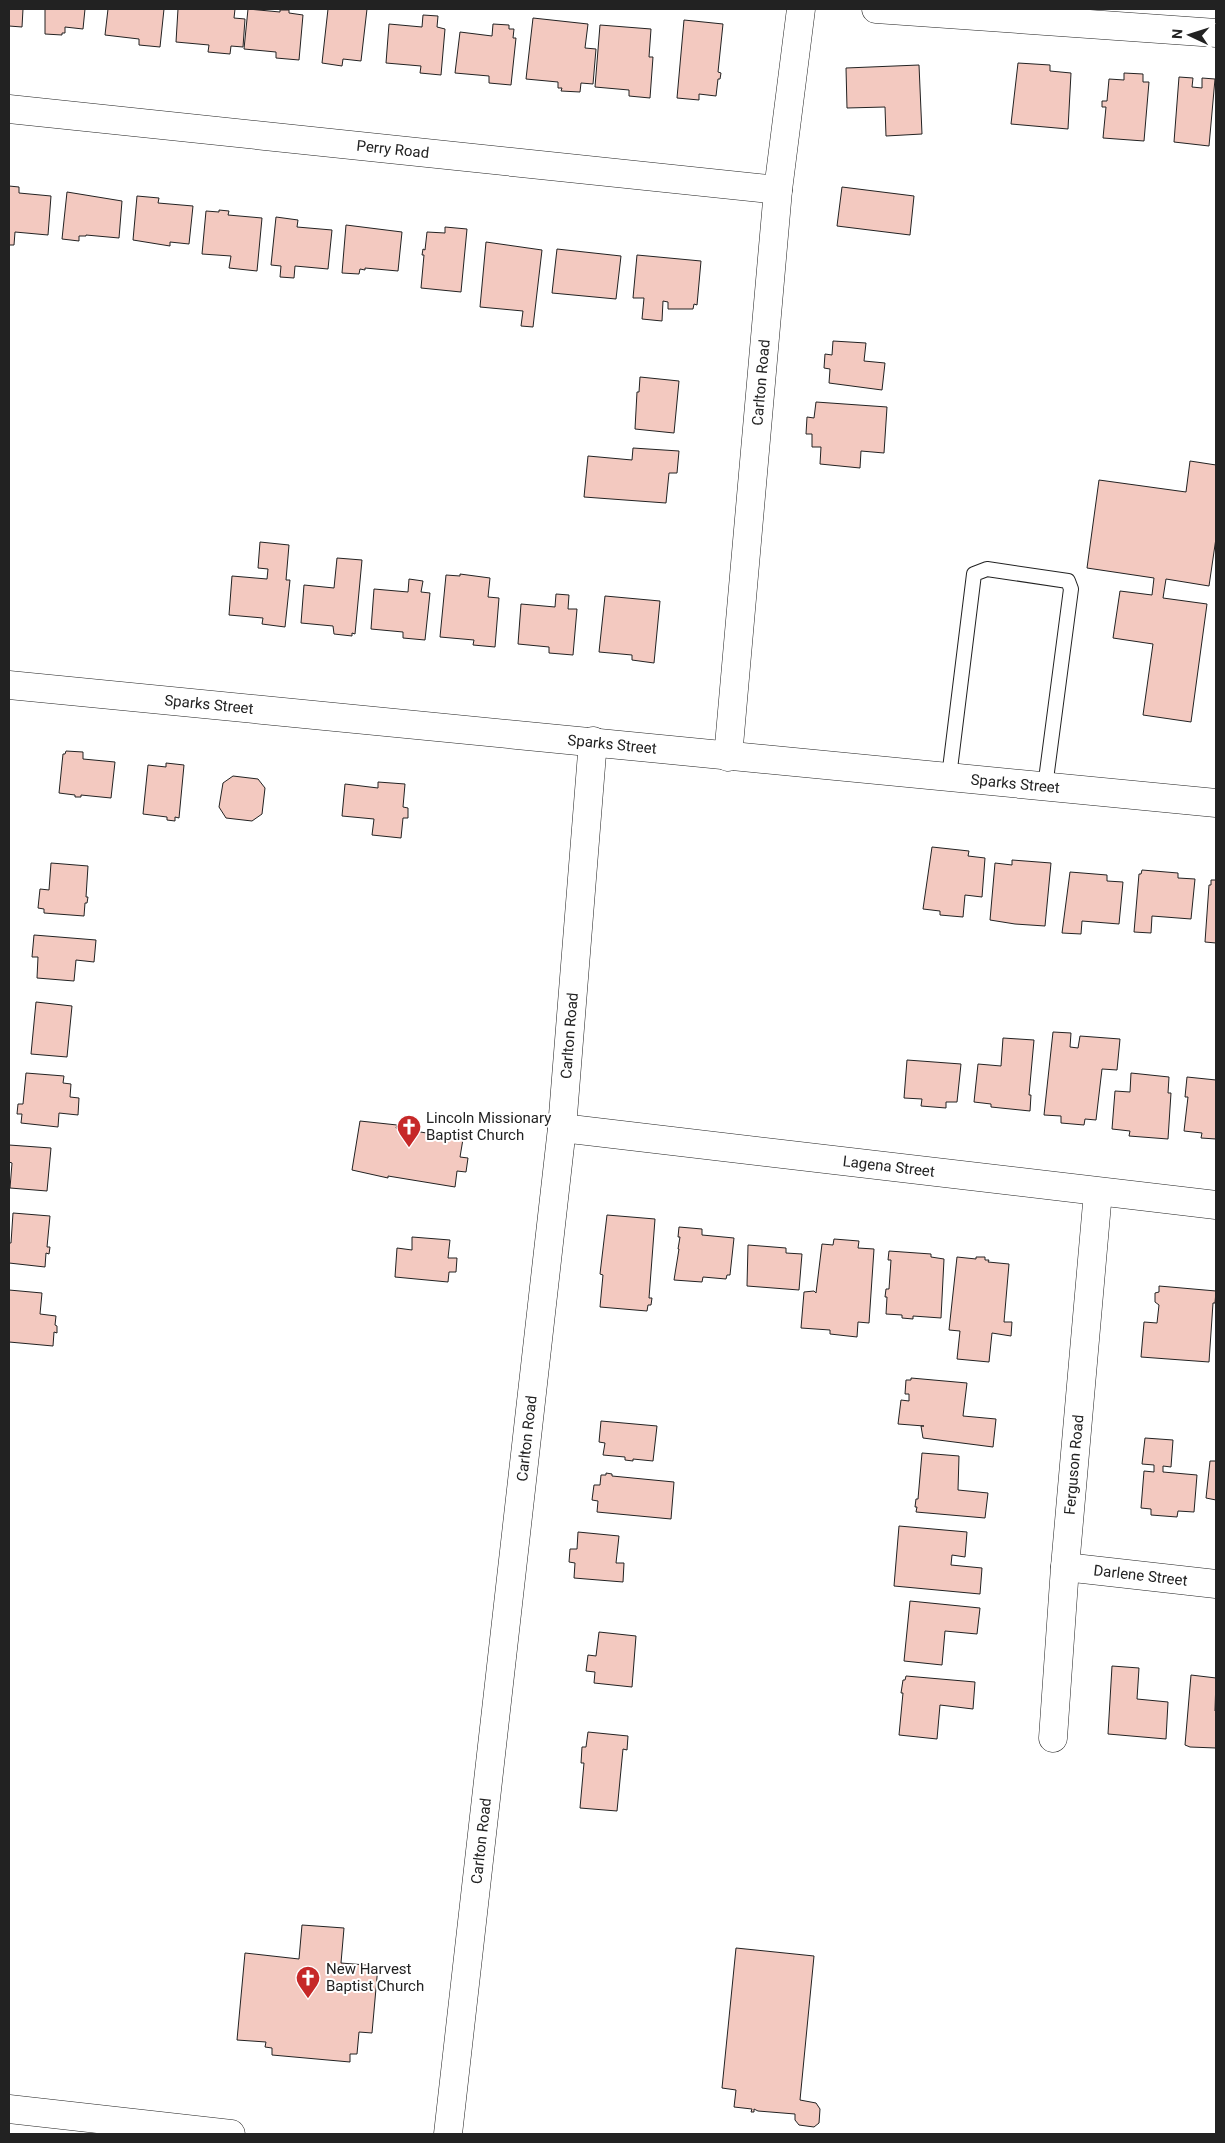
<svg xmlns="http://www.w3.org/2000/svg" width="1225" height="2143" font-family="Roboto,sans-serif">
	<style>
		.building { fill: #f3c9c0; stroke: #222 }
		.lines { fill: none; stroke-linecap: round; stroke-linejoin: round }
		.lane-casing { stroke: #222; stroke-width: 16 }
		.street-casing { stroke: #222; stroke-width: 29 }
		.lane { stroke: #fff; stroke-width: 14 }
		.street { stroke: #fff; stroke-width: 28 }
		.labels { text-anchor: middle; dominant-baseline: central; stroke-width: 4; stroke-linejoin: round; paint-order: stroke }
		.street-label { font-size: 15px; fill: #222; stroke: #fff }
		.poi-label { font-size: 15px; fill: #222; stroke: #fff; text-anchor: start }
	</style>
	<rect width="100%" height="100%" fill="#fff"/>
	<!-- building -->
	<path class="building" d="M 9,9 L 23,9 L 22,27 L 9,26 Z
		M 45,9 L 85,9 L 83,29 L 65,27 L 65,33 L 62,33 L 62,35 L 45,34 Z
		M 108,9 L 164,9 L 160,47 L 139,45 L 139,39 L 105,35 Z
		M 178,9 L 235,9 L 234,18 L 245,19 L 243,47 L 231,46 L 230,54 L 208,52 L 209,45 L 176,42 Z
		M 248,9 L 280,12 L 280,10 L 289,10 L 289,13 L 303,15 L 299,60 L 276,58 L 276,52 L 244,49 Z
		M 328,9 L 367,9 L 361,61 L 343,59 L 342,66 L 322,63 Z
		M 423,15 L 438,16 L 437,27 L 445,29 L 441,75 L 420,73 L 421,66 L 386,63 L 389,24 L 422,27 Z
		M 533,18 L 588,24 L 585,48 L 596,49 L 593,84 L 581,83 L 580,92 L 561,91 L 562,88 L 558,88 L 558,82 L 526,79 Z
		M 684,20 L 723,24 L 718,72 L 721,73 L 720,79 L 718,79 L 716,96 L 699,94 L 699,100 L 677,98 Z
		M 493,24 L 509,25 L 509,29 L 514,29 L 513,38 L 516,38 L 511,85 L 489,83 L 489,76 L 455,73 L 460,32 L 492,36 Z
		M 600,25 L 651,29 L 649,57 L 653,57 L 650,98 L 629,96 L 629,90 L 595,87 Z
		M 1018,63 L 1050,65 L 1050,71 L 1071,73 L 1068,129 L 1011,124 Z
		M 919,65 L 922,134 L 886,136 L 885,107 L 847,108 L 846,68 Z
		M 1124,73 L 1143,74 L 1143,82 L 1149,82 L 1144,141 L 1103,138 L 1106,107 L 1102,107 L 1102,101 L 1107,101 L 1109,79 L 1124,80 Z
		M 1179,77 L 1193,78 L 1192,87 L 1202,88 L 1202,78 L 1215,79 L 1209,146 L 1174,142 Z
		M 9,186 L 19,187 L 19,193 L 51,196 L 48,235 L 15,232 L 14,245 L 9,245 Z
		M 842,187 L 914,196 L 910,235 L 837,226 Z
		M 67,192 L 122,201 L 119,238 L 86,235 L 86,236 L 79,236 L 79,241 L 62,239 Z
		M 137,196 L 159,198 L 158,203 L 193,206 L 189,244 L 170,242 L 170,246 L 133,240 Z
		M 219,210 L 229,211 L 228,215 L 262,218 L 257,271 L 229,268 L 231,256 L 202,254 L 206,211 L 219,212 Z
		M 276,217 L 298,220 L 297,227 L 332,230 L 328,269 L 295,266 L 294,278 L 280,277 L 281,266 L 271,265 Z
		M 346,225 L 402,232 L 398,271 L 365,268 L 365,270 L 360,269 L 359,274 L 342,273 Z
		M 445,227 L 467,229 L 461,292 L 421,288 L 424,255 L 422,255 L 423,249 L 425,250 L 427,232 L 445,233 Z
		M 486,242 L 542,250 L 533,327 L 521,326 L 523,311 L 480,307 Z
		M 557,249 L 621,256 L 616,299 L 552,293 Z
		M 637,255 L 701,261 L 697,305 L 694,304 L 693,309 L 668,309 L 668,302 L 663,301 L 662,321 L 642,319 L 644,298 L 633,298 Z
		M 833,341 L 866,343 L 864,361 L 885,363 L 882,390 L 829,383 L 830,369 L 824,368 L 825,354 L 832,355 Z
		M 640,377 L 679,381 L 674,433 L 635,429 L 637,392 L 639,392 Z
		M 816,402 L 887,407 L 884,453 L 861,451 L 860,468 L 820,464 L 821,447 L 812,447 L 812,434 L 806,434 L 807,417 L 814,418 Z
		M 633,448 L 679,451 L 677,473 L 669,473 L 666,503 L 584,497 L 588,456 L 632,460 Z
		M 1190,461 L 1216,465 L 1216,538 L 1209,586 L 1166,579 L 1163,598 L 1207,604 L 1191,722 L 1143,715 L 1153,644 L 1113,638 L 1120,591 L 1152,595 L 1154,578 L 1087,568 L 1099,480 L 1186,492 Z
		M 260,542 L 289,545 L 286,580 L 290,580 L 285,627 L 262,624 L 263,618 L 229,615 L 232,576 L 267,579 L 268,569 L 258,568 Z
		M 337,558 L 362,560 L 355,634 L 352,633 L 352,636 L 334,634 L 333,626 L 301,623 L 304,585 L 334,588 Z
		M 460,574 L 490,578 L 488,597 L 499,598 L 495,647 L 473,645 L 474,640 L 440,637 L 446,575 L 460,576 Z
		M 409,579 L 423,581 L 421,592 L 430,593 L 425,640 L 403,638 L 403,632 L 371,629 L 374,589 L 408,592 Z
		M 556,594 L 569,595 L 568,609 L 577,609 L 573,655 L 549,653 L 549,647 L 518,644 L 521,604 L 555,607 Z
		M 605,596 L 660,601 L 654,663 L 632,660 L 632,655 L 599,652 Z
		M 66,751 L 83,752 L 83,759 L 115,762 L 111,798 L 81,795 L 81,797 L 75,797 L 75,795 L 59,793 L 63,754 L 65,754 Z
		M 166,763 L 184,765 L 179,818 L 175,817 L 175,821 L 167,820 L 167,817 L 143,814 L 148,765 L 166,767 Z
		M 233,776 L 258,779 L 265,788 L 262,814 L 252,821 L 226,818 L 219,807 L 223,783 Z
		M 378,782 L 405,784 L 403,807 L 408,808 L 408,818 L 403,818 L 401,838 L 372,835 L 374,819 L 342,816 L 345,784 L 378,788 Z
		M 932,847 L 969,851 L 968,856 L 985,858 L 982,897 L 965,895 L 963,917 L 940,915 L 940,911 L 923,909 Z
		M 1012,860 L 1051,863 L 1045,926 L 1015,924 L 990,920 L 995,863 L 1012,865 Z
		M 51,863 L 88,866 L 86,897 L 88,897 L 87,903 L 85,903 L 84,916 L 44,913 L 44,909 L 38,908 L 40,889 L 49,890 Z
		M 1142,870 L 1178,873 L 1178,878 L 1195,879 L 1191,919 L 1152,916 L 1151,933 L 1134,932 L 1139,874 L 1141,874 Z
		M 1070,872 L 1107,875 L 1107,881 L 1123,882 L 1119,924 L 1082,921 L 1081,934 L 1062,933 Z
		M 1211,880 L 1216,880 L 1216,943 L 1205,942 L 1209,885 L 1211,885 Z
		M 34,935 L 96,940 L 94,962 L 76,960 L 74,981 L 37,978 L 38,957 L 32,957 Z
		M 36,1002 L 72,1006 L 67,1057 L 31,1054 Z
		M 1053,1032 L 1071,1033 L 1070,1047 L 1078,1048 L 1080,1036 L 1120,1039 L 1117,1070 L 1102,1069 L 1096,1120 L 1085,1119 L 1084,1125 L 1061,1123 L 1061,1116 L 1044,1115 Z
		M 1003,1038 L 1034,1040 L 1029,1095 L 1031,1095 L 1030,1111 L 991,1107 L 991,1104 L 974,1102 L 978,1064 L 1001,1066 Z
		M 907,1060 L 961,1064 L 957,1102 L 946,1102 L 946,1108 L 921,1106 L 922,1099 L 904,1098 Z
		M 26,1073 L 64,1076 L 63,1083 L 71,1084 L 70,1097 L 79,1098 L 78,1115 L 59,1113 L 58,1127 L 21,1123 L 22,1114 L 17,1114 L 18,1104 L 23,1104 Z
		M 1131,1073 L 1169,1077 L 1168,1093 L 1171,1093 L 1168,1139 L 1129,1136 L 1130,1131 L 1112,1129 L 1115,1091 L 1130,1092 Z
		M 1187,1077 L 1216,1080 L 1216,1139 L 1201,1138 L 1202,1133 L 1184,1131 L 1188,1097 L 1185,1097 Z
		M 360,1121 L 397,1125 L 396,1128 L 463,1139 L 460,1157 L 468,1158 L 466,1172 L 457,1171 L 455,1187 L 388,1176 L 388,1178 L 352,1170 Z
		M 9,1145 L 51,1148 L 47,1191 L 10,1188 L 12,1163 L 9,1162 Z
		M 13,1213 L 50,1216 L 47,1247 L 50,1247 L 49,1254 L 46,1253 L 45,1267 L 9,1263 L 9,1243 L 11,1243 Z
		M 607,1215 L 655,1219 L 649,1298 L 652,1298 L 651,1305 L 648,1305 L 647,1311 L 600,1307 L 603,1275 L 600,1274 Z
		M 679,1227 L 702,1229 L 702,1235 L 734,1238 L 730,1275 L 727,1275 L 726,1279 L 703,1277 L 702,1282 L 674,1280 L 679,1249 L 678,1249 L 680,1237 L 678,1237 Z
		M 412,1237 L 450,1240 L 448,1258 L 457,1258 L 456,1272 L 449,1272 L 448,1282 L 395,1277 L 397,1248 L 412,1250 Z
		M 834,1239 L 859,1241 L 858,1248 L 874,1249 L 869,1323 L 858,1322 L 857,1337 L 830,1334 L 830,1330 L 801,1328 L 804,1292 L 814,1291 L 816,1293 L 822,1244 L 833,1245 Z
		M 748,1245 L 786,1248 L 786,1253 L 802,1254 L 799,1290 L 747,1286 Z
		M 889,1251 L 931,1254 L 931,1257 L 944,1259 L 941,1318 L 913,1316 L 913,1319 L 902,1318 L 902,1315 L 886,1314 L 887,1297 L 885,1297 L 886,1289 L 889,1289 L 891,1260 L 888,1260 Z
		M 957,1257 L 976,1259 L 976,1257 L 985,1257 L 985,1260 L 989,1260 L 988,1262 L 1009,1264 L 1004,1322 L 1012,1322 L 1011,1336 L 992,1333 L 989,1362 L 957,1359 L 960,1331 L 949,1330 Z
		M 1159,1286 L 1216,1291 L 1215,1303 L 1213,1303 L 1209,1362 L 1141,1357 L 1144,1322 L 1157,1323 L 1159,1305 L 1155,1302 L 1155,1293 L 1159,1292 Z
		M 9,1290 L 42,1293 L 40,1314 L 56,1316 L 55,1325 L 57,1326 L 57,1333 L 54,1332 L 53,1346 L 9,1342 Z
		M 911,1378 L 967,1383 L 963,1416 L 996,1419 L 993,1447 L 923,1438 L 921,1426 L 924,1426 L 898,1424 L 901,1400 L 909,1401 L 909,1394 L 905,1394 L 906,1380 L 911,1380 Z
		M 601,1421 L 657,1426 L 653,1461 L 633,1459 L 633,1461 L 625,1460 L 625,1457 L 603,1455 L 605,1443 L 599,1442 Z
		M 1145,1438 L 1173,1440 L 1171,1467 L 1163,1466 L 1163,1472 L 1197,1475 L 1194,1512 L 1178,1511 L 1177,1517 L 1151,1515 L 1151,1509 L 1141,1508 L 1144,1471 L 1154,1472 L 1154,1465 L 1142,1464 Z
		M 922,1453 L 959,1456 L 958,1490 L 988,1493 L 985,1518 L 916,1512 L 917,1507 L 915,1507 L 916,1499 L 918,1499 Z
		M 1210,1461 L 1216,1461 L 1216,1500 L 1206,1498 Z
		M 606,1473 L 612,1474 L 612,1476 L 674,1482 L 671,1519 L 597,1512 L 598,1501 L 592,1500 L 594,1485 L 600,1485 L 601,1475 L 606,1475 Z
		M 899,1526 L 967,1532 L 965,1557 L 952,1555 L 951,1565 L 982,1568 L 980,1594 L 894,1586 Z
		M 578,1532 L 619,1536 L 616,1563 L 624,1563 L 623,1582 L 574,1578 L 575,1563 L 569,1562 L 570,1549 L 577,1549 Z
		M 910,1601 L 980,1608 L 977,1634 L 945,1631 L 942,1665 L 904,1661 Z
		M 599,1632 L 636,1636 L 632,1687 L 594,1683 L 595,1672 L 586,1671 L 588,1655 L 596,1656 Z
		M 1112,1666 L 1139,1668 L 1137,1699 L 1168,1702 L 1166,1739 L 1108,1734 Z
		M 1191,1675 L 1216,1678 L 1215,1711 L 1216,1711 L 1216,1748 L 1190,1747 L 1185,1745 Z
		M 906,1676 L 975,1682 L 973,1709 L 940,1705 L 937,1739 L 899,1735 L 903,1693 L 901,1693 L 903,1680 L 905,1680 Z
		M 588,1732 L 628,1736 L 627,1750 L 623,1749 L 617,1811 L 580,1808 L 584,1763 L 581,1763 L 582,1747 L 586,1747 Z
		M 302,1925 L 344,1928 L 341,1963 L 378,1966 L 372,2033 L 359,2032 L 357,2054 L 350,2054 L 350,2062 L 272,2055 L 272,2048 L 265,2047 L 266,2042 L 237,2040 L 245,1953 L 299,1959 Z
		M 736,1948 L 814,1956 L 800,2100 L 816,2103 L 820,2109 L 819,2123 L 814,2127 L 799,2125 L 795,2120 L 795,2114 L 758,2111 L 754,2109 L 754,2112 L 751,2112 L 752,2109 L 734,2107 L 736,2090 L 722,2088 Z"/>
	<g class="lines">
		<defs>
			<path id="lane" d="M 949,777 L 974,574 L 987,569 L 1068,581 L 1071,589 L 1045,787"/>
			<g id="street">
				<path d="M 876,9 L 1216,33"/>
				<path id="s1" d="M 9,109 L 778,190"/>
				<path id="s2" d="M 9,685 C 411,724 814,765 1216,803"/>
				<path id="s3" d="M 728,757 L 778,190 L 801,9"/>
				<path id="s4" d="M 562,1128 L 1216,1205"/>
				<path id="s5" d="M 1065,1567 L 1216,1584"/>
				<path id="s6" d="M 1053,1738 L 1065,1567 L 1098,1192"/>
				<path d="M 9,2109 L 231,2134"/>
				<path id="s7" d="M 448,2134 L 562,1128 L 593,741"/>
			</g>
		</defs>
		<!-- lane casing -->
		<use href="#lane" class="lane-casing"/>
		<!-- street casing -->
		<use href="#street" class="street-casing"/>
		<!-- lane -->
		<use href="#lane" class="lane"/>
		<!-- street -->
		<use href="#street" class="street"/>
	</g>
	<!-- icons -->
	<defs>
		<symbol id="church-pin" viewBox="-11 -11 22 30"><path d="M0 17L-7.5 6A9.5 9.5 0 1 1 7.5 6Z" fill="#c62828" stroke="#fff"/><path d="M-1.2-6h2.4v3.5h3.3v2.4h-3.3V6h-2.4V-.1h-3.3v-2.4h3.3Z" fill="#fff"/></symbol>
	</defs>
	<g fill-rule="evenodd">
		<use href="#church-pin" x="395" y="1113" width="28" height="38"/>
		<use href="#church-pin" x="294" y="1964" width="28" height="38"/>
	</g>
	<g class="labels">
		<!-- street labels -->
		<g class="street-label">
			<text stroke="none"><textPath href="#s1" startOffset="386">Perry Road</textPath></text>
			<text stroke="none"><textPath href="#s3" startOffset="376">Carlton Road</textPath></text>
			<text stroke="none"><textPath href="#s2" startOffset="201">Sparks Street</textPath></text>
			<text stroke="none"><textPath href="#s2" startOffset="606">Sparks Street</textPath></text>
			<text stroke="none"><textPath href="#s2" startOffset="1011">Sparks Street</textPath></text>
			<text stroke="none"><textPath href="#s7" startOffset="1105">Carlton Road</textPath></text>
			<text stroke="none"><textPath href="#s4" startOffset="329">Lagena Street</textPath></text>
			<text stroke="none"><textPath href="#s7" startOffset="700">Carlton Road</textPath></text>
			<text stroke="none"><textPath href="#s6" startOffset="274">Ferguson Road</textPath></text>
			<text stroke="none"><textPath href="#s5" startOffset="76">Darlene Street</textPath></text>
			<text stroke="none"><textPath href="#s7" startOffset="295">Carlton Road</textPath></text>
		</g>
		<!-- poi labels -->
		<g class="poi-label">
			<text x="426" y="1118">Lincoln Missionary<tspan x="426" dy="17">Baptist Church</tspan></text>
			<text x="326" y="1969">New Harvest<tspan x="326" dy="17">Baptist Church</tspan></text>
		</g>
	</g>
	<!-- border -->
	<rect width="1225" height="2143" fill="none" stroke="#222222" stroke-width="20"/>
	<!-- north arrow -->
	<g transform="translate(1190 35) rotate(274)" stroke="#ffffff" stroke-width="4" paint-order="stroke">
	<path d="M0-4L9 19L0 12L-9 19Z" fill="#222222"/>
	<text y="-8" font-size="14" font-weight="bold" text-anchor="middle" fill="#222222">N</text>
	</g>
</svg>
